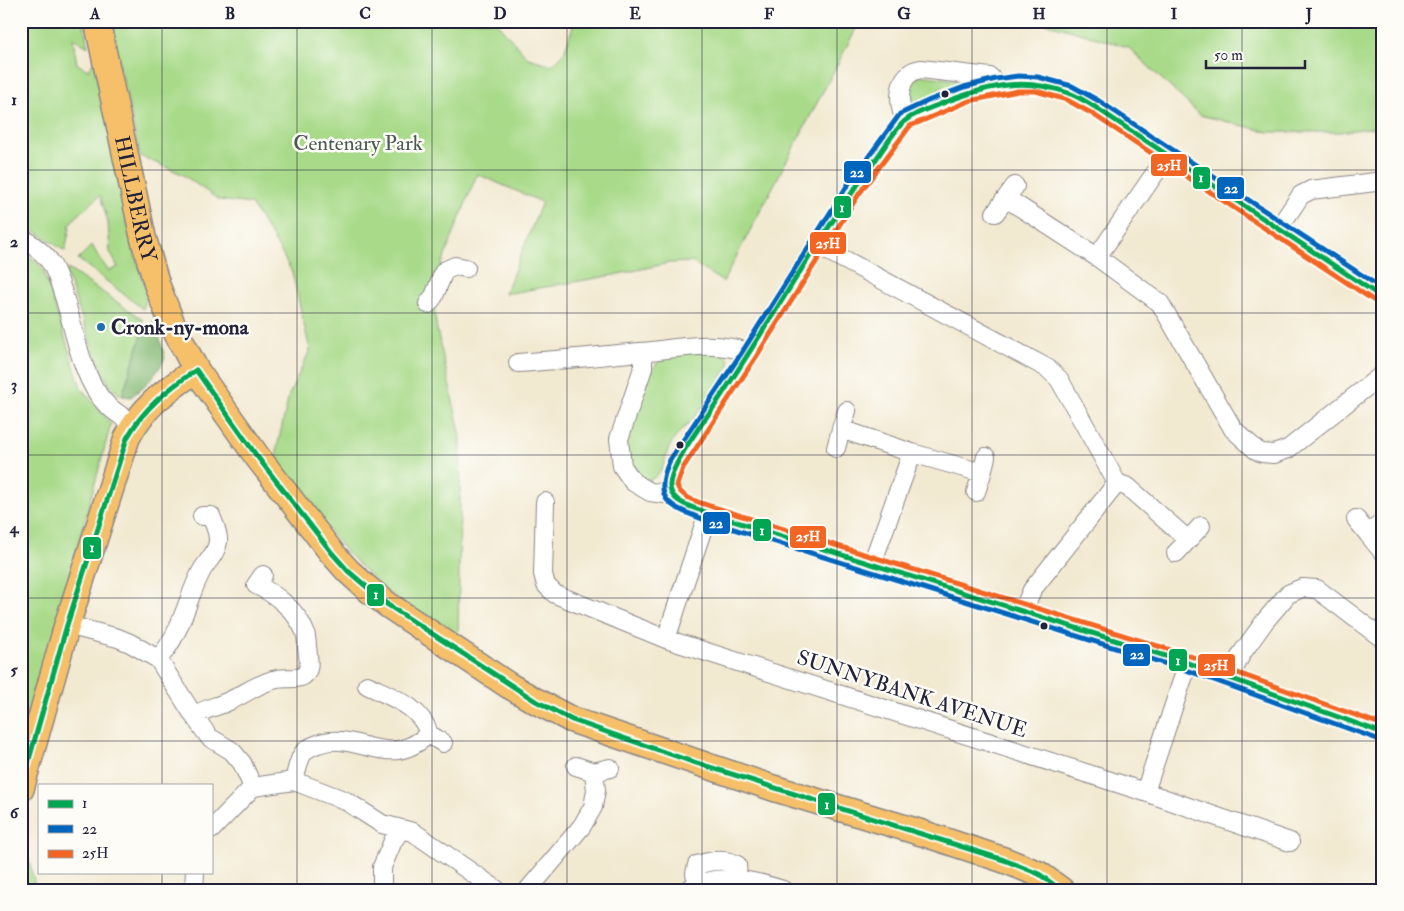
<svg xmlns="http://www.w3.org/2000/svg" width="1404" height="911" font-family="'IM FELL Double Pica',serif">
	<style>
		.green { fill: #a8da89; stroke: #657e62 }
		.forest { fill: #86ba75; stroke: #546e58 }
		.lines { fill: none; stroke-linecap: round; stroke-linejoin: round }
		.minor-casing { stroke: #8a8686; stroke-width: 20 }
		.highway-casing { stroke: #8a8686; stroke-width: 28 }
		.minor { stroke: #fff; stroke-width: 18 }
		.highway { stroke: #f6c06b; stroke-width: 25 }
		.bus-1-casing { stroke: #fdfcf7; stroke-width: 9 }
		.bus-2-casing { stroke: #fdfcf7; stroke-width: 9 }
		.bus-3-casing { stroke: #fdfcf7; stroke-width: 9 }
		.bus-1 { stroke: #00a651; stroke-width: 5 }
		.bus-2 { stroke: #0065bd; stroke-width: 5 }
		.bus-3 { stroke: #f26522; stroke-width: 5 }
		.grid { fill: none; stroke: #22223b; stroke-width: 1; stroke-opacity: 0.55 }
		.bus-dot { fill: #22223b; stroke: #fdfcf7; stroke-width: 2 }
		.poi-dot { fill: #1f6fb2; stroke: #fdfcf7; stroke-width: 2 }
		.labels { text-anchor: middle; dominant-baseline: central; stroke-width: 5; stroke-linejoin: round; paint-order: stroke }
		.park-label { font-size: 21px; fill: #4a5952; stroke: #fdfcf7 }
		.street-label { font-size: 21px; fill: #22223b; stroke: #fdfcf7 }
		.poi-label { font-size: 21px; font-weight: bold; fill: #22223b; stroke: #fdfcf7; text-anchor: start }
		.line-badge { stroke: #fdfcf7; stroke-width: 2 }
		.badge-label { font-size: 14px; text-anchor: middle; font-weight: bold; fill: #fff }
		.neatline { fill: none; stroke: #22223b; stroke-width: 2 }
		.grid-label { font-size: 16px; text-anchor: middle; font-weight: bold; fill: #22223b }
	</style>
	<rect width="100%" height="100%" fill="#fdfcf7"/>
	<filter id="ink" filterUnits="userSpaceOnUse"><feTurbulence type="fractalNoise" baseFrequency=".02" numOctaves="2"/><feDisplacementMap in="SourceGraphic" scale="10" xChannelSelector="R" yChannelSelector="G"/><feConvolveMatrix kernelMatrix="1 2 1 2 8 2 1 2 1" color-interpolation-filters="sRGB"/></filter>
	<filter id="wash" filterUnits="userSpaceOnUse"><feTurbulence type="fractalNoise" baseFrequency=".0096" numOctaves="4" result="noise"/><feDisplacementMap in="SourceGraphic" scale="20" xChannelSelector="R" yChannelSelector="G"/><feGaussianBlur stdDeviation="1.12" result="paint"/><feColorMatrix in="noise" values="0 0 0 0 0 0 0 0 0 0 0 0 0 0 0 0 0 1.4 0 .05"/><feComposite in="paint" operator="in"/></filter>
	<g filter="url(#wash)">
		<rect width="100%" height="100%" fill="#f2e9d1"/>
		<!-- green -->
		<path class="green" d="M 21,21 L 83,21 L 88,47 L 73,38 L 77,64 L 88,70 L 95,61 L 133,248 L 148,295 L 143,309 L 78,259 L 92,245 L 99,258 L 109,271 L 118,267 L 110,252 L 108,222 L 100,195 L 71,222 L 65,251 L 21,222 Z
			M 110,21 L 495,21 L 528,58 L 552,65 L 564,53 L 573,26 L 570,21 L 860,21 L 723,282 L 692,262 L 669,263 L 614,275 L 505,294 L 542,202 L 477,174 L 434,284 L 433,301 L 437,330 L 461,437 L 458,638 L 386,591 L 348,554 L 319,518 L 277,460 L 277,448 L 289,395 L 310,350 L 292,272 L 276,243 L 251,204 L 219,200 L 182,174 L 140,156 Z
			M 1038,21 L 1383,21 L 1383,126 L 1340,132 L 1268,132 L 1200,115 L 1128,47 Z
			M 919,75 L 972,82 L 971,85 L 948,93 L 946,87 L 939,89 L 940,95 L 915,104 L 908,102 L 906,86 Z
			M 21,246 L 43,269 L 81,388 L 111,424 L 53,638 L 21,733 Z
			M 68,269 L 142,319 L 143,331 L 122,396 L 110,387 L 92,347 L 66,273 Z
			M 721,351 L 729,359 L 729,365 C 719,381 710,400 697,414 C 689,424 679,431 672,442 C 661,460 668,474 646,481 L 637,476 L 631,466 L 625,441 L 648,378 L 657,363 L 667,353 Z
			M 28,856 L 36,890 L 21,890 L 21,882 Z"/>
		<!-- forest -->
		<path class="forest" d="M 155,320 L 165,358 C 155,377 148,383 131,397 L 122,396 L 143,331 Z"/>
	</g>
	<g filter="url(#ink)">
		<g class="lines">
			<defs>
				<path id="minor" d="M 905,120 C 897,102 897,72 921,69 L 990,77 L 998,86
					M 1015,186 L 1006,198 L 1097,257 L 1160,303 L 1233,429 L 1256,450 L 1262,453 L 1274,454 L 1288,449 L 1383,374
					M 995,213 L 1006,198
					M 1278,229 L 1301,195 L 1311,190 L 1383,181
					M 21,237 C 32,244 46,254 52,265 C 73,305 75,372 106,404 C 114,412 125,418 134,425
					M 817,245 L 1047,368 L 1059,379 L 1117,483 L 1128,487 L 1188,540 L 1201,526
					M 1097,257 L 1167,156
					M 1383,298 L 1095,107 L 1070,93 L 1037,84 L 1018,83 L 998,86 L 967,94 L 933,107 L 905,120 L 853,190 L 817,245 L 750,353 L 676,464 C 658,500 681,502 708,513 L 1188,663 L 1383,733
					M 428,304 L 434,296 L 444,271 L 455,266 L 466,268
					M 643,352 L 643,368 L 619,439 L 622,466 L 633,482 L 650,492 L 672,495
					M 518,363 C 559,360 600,356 640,352 C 676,349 715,339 750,353
					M 847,411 L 841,429 L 912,453 L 982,473 L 986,457
					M 836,448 L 841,429
					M 976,492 L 982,473
					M 545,502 L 543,574 L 546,585 L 555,594 L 666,639 L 1145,792 L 1290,842
					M 1356,519 L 1368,534
					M 1381,550 L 1368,534 L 1383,522
					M 1176,553 L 1188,540
					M 872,564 L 912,453
					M 1023,611 L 1032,590 L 1117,483
					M 67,625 L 118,638 L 130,643 L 158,659 L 194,716 L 209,737 L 232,751 L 242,763 L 253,787 L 211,830
					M 666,639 L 708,513
					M 158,659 C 181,635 186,601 201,572 C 206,562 216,555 218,542 C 219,533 214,524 211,516 L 202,516
					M 1229,679 L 1242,653 L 1265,621 L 1288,594 L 1302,588 L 1317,589 L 1383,639
					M 194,716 C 205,708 217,707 229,701 C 245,694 260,682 277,679 C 285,677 297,680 303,676 C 310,671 309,663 308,655 C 307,648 307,639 305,632 C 297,611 276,594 256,585 L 263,575
					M 429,734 L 443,743
					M 576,766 L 594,772
					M 294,781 C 296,773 298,762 302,755 C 305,749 312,746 318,744 C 342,735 362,748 386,750 C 403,752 416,745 429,734 C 421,706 391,697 367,685
					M 253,787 L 294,781 L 346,801 L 382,824 L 413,832 L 497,890
					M 1145,792 L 1188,663
					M 698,883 L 695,874 L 697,865 C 709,861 725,858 737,865 L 738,879
					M 194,890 L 195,872
					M 382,890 L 382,867 L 393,841 L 401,829
					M 528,890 L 582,826 L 593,807 L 596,790 L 594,772 L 610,768
					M 687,890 C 717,871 751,880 783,890"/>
				<g id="highway">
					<path id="s1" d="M 97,21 L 143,237 L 157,285 L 173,326 L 196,370 L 256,455 L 332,553 L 348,571 L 368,589 L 388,605 L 508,685 L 534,700 L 572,720 L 773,788 L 922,833 L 1004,860 L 1039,874 L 1061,890"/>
					<path d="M 21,789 L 67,625 L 127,438 C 143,406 167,390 196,370"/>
				</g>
			</defs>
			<!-- minor casing -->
			<use href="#minor" class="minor-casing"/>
			<!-- highway casing -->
			<use href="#highway" class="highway-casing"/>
			<!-- minor -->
			<use href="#minor" class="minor"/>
			<!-- highway -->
			<use href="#highway" class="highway"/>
			<defs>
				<path id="bus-1" d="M 1383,298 L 1095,107 C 1086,102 1078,96 1068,93 C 1024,77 991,85 948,101 C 934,107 918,111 906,120 C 898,125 879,155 872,165 C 816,240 770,323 717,402 C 705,420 668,467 670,487 C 671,503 695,508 708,513 L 1188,663 L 1383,733
					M 21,788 L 67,625 L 127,438 C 144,408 168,389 196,370 L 256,455 L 332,553 L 348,571 L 388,605 L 534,700 L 572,720 L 687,760 L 1004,860 L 1039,874 L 1061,890"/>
				<path id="bus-2" d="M 1380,740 L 1186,670 L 705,520 C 671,507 651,501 670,460 L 744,349 L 847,186 L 900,114 L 930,100 L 964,87 L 996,79 L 1018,76 L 1038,77 L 1072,86 L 1099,101 L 1383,289"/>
				<path id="bus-3" d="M 1379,304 L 1091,113 L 1067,100 L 1036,91 L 1018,91 L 969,101 L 910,126 L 859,194 L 756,357 L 683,468 L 677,485 C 680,498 699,502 710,506 L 1190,656 L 1383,725"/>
			</defs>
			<!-- bus-1 casing -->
			<use href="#bus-1" class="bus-1-casing"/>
			<!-- bus-2 casing -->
			<use href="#bus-2" class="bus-2-casing"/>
			<!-- bus-3 casing -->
			<use href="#bus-3" class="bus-3-casing"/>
			<!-- bus-1 -->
			<use href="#bus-1" class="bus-1"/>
			<!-- bus-2 -->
			<use href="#bus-2" class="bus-2"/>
			<!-- bus-3 -->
			<use href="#bus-3" class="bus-3"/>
		</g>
	</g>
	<!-- grid -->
	<path class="grid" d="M 162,21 L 162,785M 297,21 L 297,890M 432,21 L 432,890M 567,21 L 567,890M 702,21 L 702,890M 837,21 L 837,890M 972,21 L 972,890M 1107,21 L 1107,890M 1242,21 L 1242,890M 21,170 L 1383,170M 21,313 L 1383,313M 21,455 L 1383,455M 21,598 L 1383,598M 21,741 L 1383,741M 162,872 L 162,890"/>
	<!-- markers -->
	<g class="bus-dot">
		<circle cx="945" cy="94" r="4.5"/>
		<circle cx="680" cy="445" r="4.5"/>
		<circle cx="1044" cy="626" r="4.5"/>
	</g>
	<circle class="poi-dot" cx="101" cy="327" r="5"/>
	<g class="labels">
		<!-- park labels -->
		<g class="park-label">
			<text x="358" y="143">Centenary Park</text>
		</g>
		<!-- street labels -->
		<g class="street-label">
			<text stroke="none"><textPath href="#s1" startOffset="182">HILLBERRY</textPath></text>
			<text transform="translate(912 694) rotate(18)">SUNNYBANK AVENUE</text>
		</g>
		<!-- poi labels -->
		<g class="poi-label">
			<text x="111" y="327">Cronk-ny-mona</text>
		</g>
	</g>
	<g class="line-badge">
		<rect x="1150" y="153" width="38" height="24" rx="5" fill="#f26522"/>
		<rect x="843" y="160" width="29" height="24" rx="5" fill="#0065bd"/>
		<rect x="1192" y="166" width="19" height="24" rx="5" fill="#00a651"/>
		<rect x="1216" y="176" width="29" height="24" rx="5" fill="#0065bd"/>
		<rect x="833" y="195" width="19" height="24" rx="5" fill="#00a651"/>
		<rect x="809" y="231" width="38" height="24" rx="5" fill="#f26522"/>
		<rect x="702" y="511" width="29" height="24" rx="5" fill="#0065bd"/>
		<rect x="752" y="518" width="20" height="24" rx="5" fill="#00a651"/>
		<rect x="789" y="525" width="38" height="24" rx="5" fill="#f26522"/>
		<rect x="82" y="536" width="20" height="24" rx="5" fill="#00a651"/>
		<rect x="366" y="583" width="19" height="24" rx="5" fill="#00a651"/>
		<rect x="1122" y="643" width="29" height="24" rx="5" fill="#0065bd"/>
		<rect x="1168" y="648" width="20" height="24" rx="5" fill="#00a651"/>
		<rect x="1197" y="653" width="39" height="24" rx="5" fill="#f26522"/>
		<rect x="817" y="792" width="19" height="24" rx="5" fill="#00a651"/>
	</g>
	<g class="badge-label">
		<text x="1169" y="170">25H</text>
		<text x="857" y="177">22</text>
		<text x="1201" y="182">1</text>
		<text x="1231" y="193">22</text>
		<text x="842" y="212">1</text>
		<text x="828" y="248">25H</text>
		<text x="716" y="528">22</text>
		<text x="762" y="535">1</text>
		<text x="808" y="541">25H</text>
		<text x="92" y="552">1</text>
		<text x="376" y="599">1</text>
		<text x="1137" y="659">22</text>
		<text x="1178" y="665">1</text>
		<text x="1216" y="670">25H</text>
		<text x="827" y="809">1</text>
	</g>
	<!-- margin -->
	<rect width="1404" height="911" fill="none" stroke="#fdfcf7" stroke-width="55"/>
	<!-- legend -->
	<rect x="38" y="784" width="175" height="90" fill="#fdfcf7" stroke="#a5a5ac"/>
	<rect x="48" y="800" width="25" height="8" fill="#00a651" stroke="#a5a5ac"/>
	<text x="82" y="808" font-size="15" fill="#22223b">1</text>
	<rect x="48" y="825" width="25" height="8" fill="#0065bd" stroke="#a5a5ac"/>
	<text x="82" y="834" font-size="15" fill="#22223b">22</text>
	<rect x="48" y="850" width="25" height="8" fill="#f26522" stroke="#a5a5ac"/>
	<text x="82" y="858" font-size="15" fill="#22223b">25H</text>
	<!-- scale -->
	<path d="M1206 60v8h99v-8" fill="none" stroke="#22223b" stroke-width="2.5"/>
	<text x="1214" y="60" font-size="15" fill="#22223b" stroke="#fdfcf7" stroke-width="4" paint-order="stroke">50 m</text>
	<rect x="28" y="28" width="1348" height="856" class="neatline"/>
	<g class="grid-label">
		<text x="95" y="19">A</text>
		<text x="230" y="19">B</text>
		<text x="365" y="19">C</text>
		<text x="500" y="19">D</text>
		<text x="635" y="19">E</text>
		<text x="769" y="19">F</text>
		<text x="904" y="19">G</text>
		<text x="1039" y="19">H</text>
		<text x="1174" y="19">I</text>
		<text x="1309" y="19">J</text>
		<text x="14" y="105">1</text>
		<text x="14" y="247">2</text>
		<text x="14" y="390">3</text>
		<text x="14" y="533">4</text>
		<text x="14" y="675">5</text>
		<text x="14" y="818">6</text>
	</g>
</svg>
